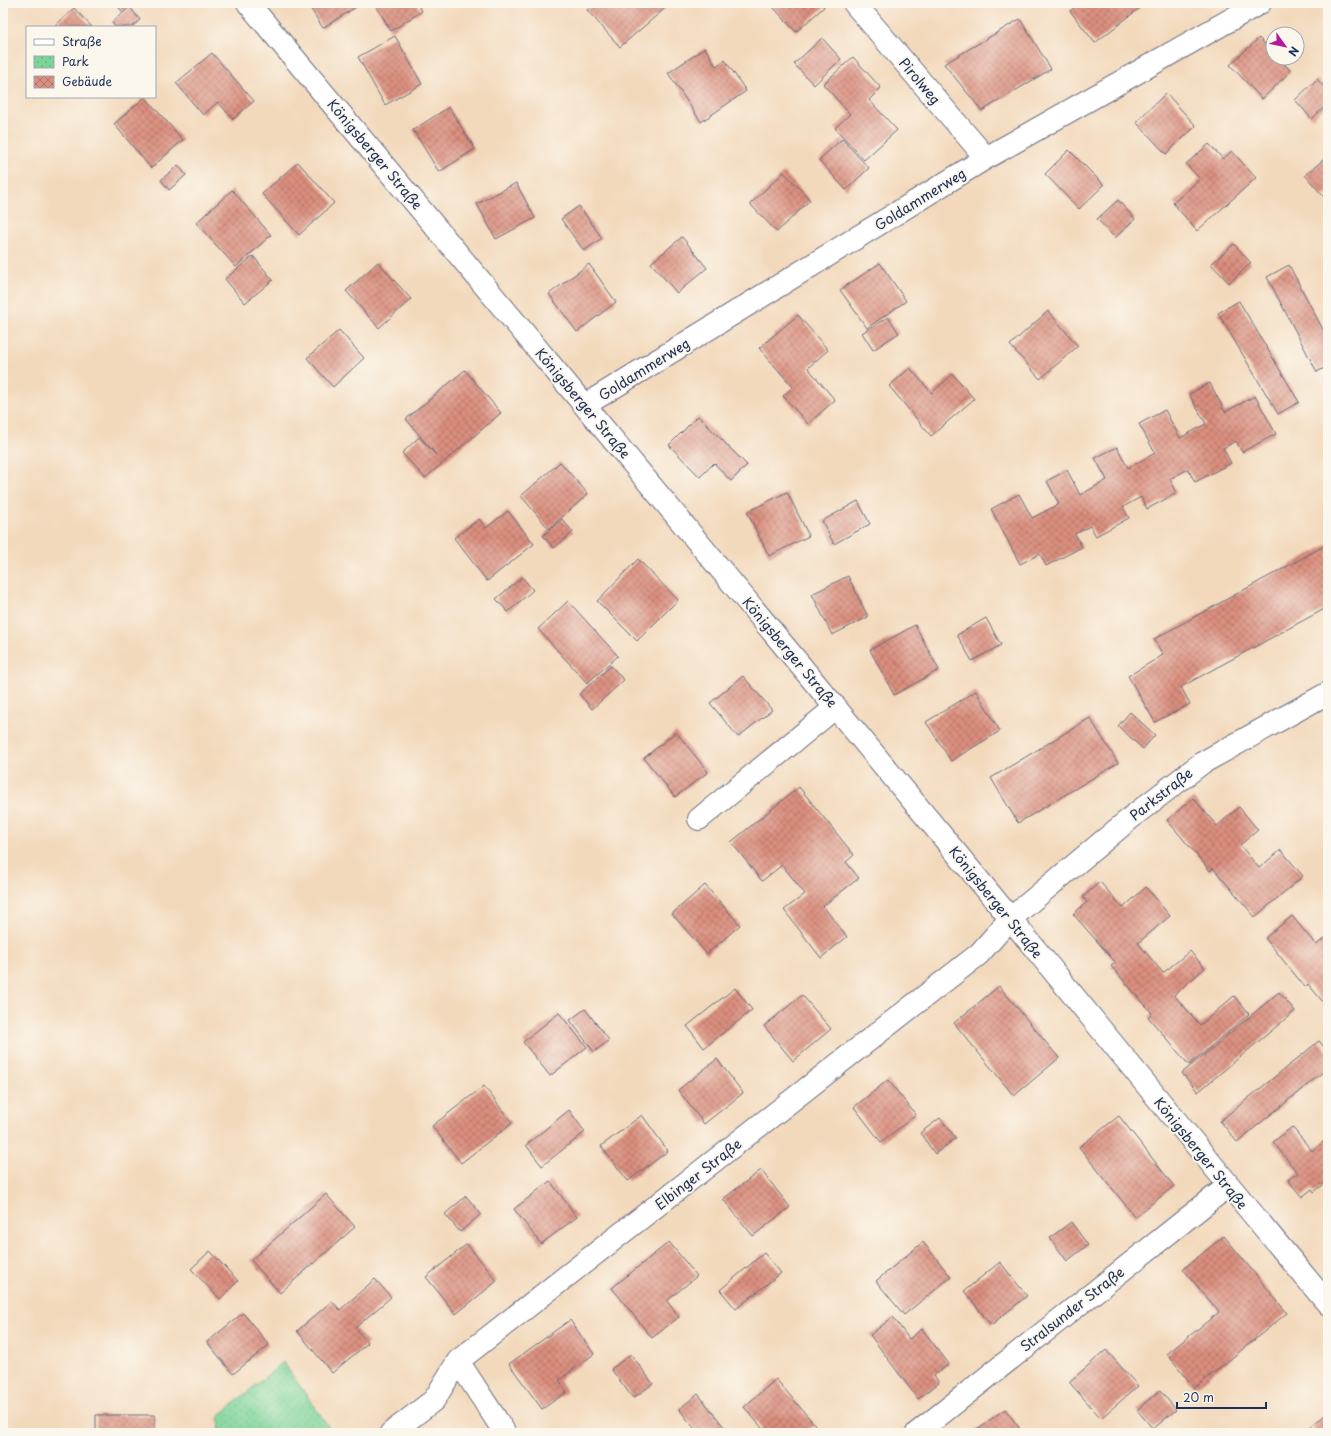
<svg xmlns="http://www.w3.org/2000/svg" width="1331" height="1436" font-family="'Playpen Sans',sans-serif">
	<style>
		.park { fill: url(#park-dots); stroke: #4c827c }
		.building { fill: url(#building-cross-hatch) }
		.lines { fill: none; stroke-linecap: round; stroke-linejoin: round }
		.minor-casing { stroke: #676a7f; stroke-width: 24 }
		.minor { stroke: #fff; stroke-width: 22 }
		.labels { text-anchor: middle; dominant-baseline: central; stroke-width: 4; stroke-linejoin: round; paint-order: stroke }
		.street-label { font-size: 14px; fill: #1b2f5e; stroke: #fbf7ec }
	</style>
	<defs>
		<pattern id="park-dots" width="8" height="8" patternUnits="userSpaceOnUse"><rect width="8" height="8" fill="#7cd499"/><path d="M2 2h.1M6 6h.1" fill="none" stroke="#6bb686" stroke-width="1.8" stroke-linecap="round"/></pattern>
		<pattern id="building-cross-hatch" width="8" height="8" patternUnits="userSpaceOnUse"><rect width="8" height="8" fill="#db8f7e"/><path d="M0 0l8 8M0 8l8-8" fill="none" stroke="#b1756a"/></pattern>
	</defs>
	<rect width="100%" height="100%" fill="#fbf7ec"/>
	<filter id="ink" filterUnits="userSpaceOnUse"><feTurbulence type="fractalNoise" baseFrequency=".025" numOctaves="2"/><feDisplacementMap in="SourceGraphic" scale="8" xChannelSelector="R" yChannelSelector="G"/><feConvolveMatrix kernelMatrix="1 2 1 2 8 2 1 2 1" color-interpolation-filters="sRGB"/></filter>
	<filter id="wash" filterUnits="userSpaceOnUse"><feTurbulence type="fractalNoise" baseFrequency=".012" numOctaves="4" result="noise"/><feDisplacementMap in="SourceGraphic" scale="16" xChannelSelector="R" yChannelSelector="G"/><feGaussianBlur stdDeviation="0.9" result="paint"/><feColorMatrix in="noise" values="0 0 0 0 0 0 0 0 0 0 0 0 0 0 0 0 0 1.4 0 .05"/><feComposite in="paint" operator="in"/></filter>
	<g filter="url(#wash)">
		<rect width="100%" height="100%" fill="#f3d9bc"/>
		<!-- park -->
		<path class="park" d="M 283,1362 L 333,1433 L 220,1433 L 219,1416 Z"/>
		<g id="blocks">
			<!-- building -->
			<path class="building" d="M 115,3 L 132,3 L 122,11 Z
				M 307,3 L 362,3 L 323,28 Z
				M 376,3 L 416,3 L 422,11 L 391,31 L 375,4 Z
				M 595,3 L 671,3 L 620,47 L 587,10 Z
				M 778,3 L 821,3 L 824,7 L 796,32 L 773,7 Z
				M 1081,3 L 1146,3 L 1095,43 L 1070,11 Z
				M 130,7 L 140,20 L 132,27 L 115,27 L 112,22 Z
				M 74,8 L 92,27 L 54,27 Z
				M 1020,19 L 1051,69 L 982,111 L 944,64 Z
				M 395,36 L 422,84 L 385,105 L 358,57 Z
				M 822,38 L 841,59 L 814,85 L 794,64 Z
				M 1259,38 L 1273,52 L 1273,58 L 1278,58 L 1291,71 L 1262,99 L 1230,65 Z
				M 705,48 L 716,66 L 725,60 L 746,91 L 701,122 L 668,73 Z
				M 212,53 L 254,101 L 233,119 L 218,102 L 203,115 L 176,83 Z
				M 853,57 L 881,88 L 869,100 L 897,130 L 864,160 L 835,128 L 850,114 L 823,84 Z
				M 1317,79 L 1328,91 L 1328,104 L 1312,119 L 1295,100 Z
				M 1166,93 L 1196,126 L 1166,154 L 1136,122 Z
				M 145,97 L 183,140 L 151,168 L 114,124 Z
				M 449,107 L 475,149 L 439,172 L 413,130 Z
				M 842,139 L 869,168 L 846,190 L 819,160 Z
				M 1209,144 L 1223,159 L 1232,151 L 1256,178 L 1197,231 L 1173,203 L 1200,179 L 1186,164 Z
				M 1069,150 L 1104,185 L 1079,209 L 1045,174 Z
				M 1328,156 L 1328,192 L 1323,196 L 1305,175 Z
				M 298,162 L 334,203 L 299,235 L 262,194 Z
				M 178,165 L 186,175 L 169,190 L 161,180 Z
				M 784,172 L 810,200 L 777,232 L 750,204 Z
				M 516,183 L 535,218 L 496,239 L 477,204 Z
				M 232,190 L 271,235 L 236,267 L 196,223 Z
				M 1118,200 L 1135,219 L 1115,238 L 1097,219 Z
				M 579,206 L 602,238 L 584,251 L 561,219 Z
				M 682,237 L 707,268 L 677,293 L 651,263 Z
				M 1234,244 L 1251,263 L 1229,283 L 1211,264 Z
				M 253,256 L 273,280 L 245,303 L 225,279 Z
				M 378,262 L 411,299 L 379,328 L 346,291 Z
				M 880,263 L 906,301 L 867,328 L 840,290 Z
				M 589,264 L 616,302 L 577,332 L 549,294 Z
				M 1289,265 L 1328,339 L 1328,366 L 1317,372 L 1267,277 Z
				M 1239,301 L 1299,402 L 1278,414 L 1218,313 Z
				M 1048,311 L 1078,346 L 1040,379 L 1010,345 Z
				M 798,315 L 828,350 L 808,368 L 835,400 L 808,424 L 783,396 L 793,387 L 759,348 Z
				M 888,317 L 899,333 L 873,350 L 862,333 Z
				M 339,330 L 364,358 L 333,387 L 307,358 Z
				M 910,368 L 932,393 L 953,374 L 974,399 L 931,436 L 889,386 Z
				M 465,370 L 501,413 L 425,478 L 402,453 L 419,437 L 436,455 L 406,419 Z
				M 1210,383 L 1225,412 L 1255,396 L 1276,434 L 1242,452 L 1236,441 L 1223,448 L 1231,463 L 1195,482 L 1188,469 L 1170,479 L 1177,493 L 1147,509 L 1141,497 L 1123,507 L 1129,518 L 1096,536 L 1090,526 L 1075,534 L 1082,547 L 1046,566 L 1040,554 L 1020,564 L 991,509 L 1019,494 L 1032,518 L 1059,504 L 1047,481 L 1067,470 L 1080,495 L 1107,480 L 1095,458 L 1117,447 L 1128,468 L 1155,453 L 1139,424 L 1165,410 L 1180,438 L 1206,424 L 1189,394 Z
				M 698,416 L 747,465 L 731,481 L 714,463 L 700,477 L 669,445 Z
				M 560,462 L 588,494 L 549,529 L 521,496 Z
				M 787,492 L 809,536 L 769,556 L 747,512 Z
				M 858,501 L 870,524 L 834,544 L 822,521 Z
				M 508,511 L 534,544 L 487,581 L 454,538 L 479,519 L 486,528 Z
				M 562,519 L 573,532 L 554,548 L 543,536 Z
				M 1328,544 L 1328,607 L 1181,687 L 1190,704 L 1155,722 L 1128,676 L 1163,655 L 1154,639 Z
				M 638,559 L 678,600 L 637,641 L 597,601 Z
				M 848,576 L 868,617 L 832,635 L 812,594 Z
				M 522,577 L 533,590 L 508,612 L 496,599 Z
				M 568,601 L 618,656 L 587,683 L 538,629 Z
				M 986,618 L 1001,645 L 972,661 L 957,635 Z
				M 915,625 L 939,670 L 894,695 L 870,650 Z
				M 611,666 L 624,680 L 592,709 L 579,694 Z
				M 743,676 L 772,710 L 738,737 L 710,703 Z
				M 976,691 L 1000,731 L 951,761 L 926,722 Z
				M 1130,712 L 1155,735 L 1143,749 L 1118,726 Z
				M 1090,718 L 1118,763 L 1018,823 L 991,778 Z
				M 676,732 L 708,772 L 675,797 L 644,758 Z
				M 799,787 L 854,855 L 846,862 L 859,878 L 823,906 L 847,937 L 821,958 L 784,910 L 805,894 L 782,865 L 762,881 L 731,842 Z
				M 1193,798 L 1217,826 L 1239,807 L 1258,830 L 1240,845 L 1259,868 L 1281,850 L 1303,876 L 1255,917 L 1213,868 L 1210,871 L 1167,820 Z
				M 1100,882 L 1123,908 L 1146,887 L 1170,916 L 1138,943 L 1163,973 L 1190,951 L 1205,968 L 1174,995 L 1200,1025 L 1234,996 L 1249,1014 L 1189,1065 L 1148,1017 L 1152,1013 L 1111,966 L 1116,963 L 1073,914 L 1087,902 L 1083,897 Z
				M 705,885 L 740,925 L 707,954 L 672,914 Z
				M 1292,916 L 1316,945 L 1328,936 L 1328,1008 L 1308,984 L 1305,987 L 1265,938 Z
				M 999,986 L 1059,1058 L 1014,1096 L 954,1023 Z
				M 735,988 L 752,1010 L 704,1048 L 687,1026 Z
				M 1279,992 L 1295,1011 L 1198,1092 L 1182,1073 Z
				M 802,995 L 831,1029 L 793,1061 L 764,1026 Z
				M 585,1009 L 609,1040 L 594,1052 L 570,1020 Z
				M 559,1013 L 587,1047 L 550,1076 L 523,1042 Z
				M 1319,1041 L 1328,1052 L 1328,1068 L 1237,1142 L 1220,1121 Z
				M 717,1059 L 743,1093 L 704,1124 L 678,1090 Z
				M 888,1080 L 916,1115 L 881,1142 L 854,1107 Z
				M 484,1086 L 512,1123 L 461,1163 L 432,1126 Z
				M 569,1110 L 585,1132 L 542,1166 L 526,1145 Z
				M 642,1115 L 668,1151 L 628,1181 L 601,1146 Z
				M 1119,1116 L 1174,1186 L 1135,1217 L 1079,1147 Z
				M 940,1118 L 956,1138 L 935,1154 L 920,1133 Z
				M 1292,1127 L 1312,1151 L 1328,1138 L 1328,1181 L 1314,1192 L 1312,1189 L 1302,1197 L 1288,1180 L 1298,1173 L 1273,1142 Z
				M 761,1170 L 790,1207 L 753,1236 L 723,1199 Z
				M 550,1181 L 577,1217 L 541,1244 L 514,1209 Z
				M 326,1194 L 355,1227 L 280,1293 L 251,1260 Z
				M 466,1196 L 481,1214 L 460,1232 L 445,1214 Z
				M 1071,1222 L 1088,1245 L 1067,1261 L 1050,1238 Z
				M 1224,1236 L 1287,1313 L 1195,1388 L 1167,1354 L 1219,1312 L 1183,1269 Z
				M 669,1242 L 697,1276 L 667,1301 L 679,1317 L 652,1338 L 612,1288 Z
				M 923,1242 L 951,1277 L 904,1315 L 876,1281 Z
				M 467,1244 L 497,1281 L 456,1314 L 426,1277 Z
				M 210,1251 L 238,1281 L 220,1299 L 191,1269 Z
				M 764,1253 L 781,1273 L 736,1309 L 720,1290 Z
				M 1000,1262 L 1027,1296 L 991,1325 L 964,1291 Z
				M 375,1279 L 391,1297 L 355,1328 L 368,1343 L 332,1373 L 297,1331 L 332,1301 L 340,1310 Z
				M 243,1313 L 269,1345 L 233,1374 L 207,1342 Z
				M 893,1317 L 909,1339 L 922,1329 L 949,1364 L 934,1375 L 939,1383 L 918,1399 L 870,1335 Z
				M 570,1320 L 594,1354 L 559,1380 L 567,1392 L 542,1409 L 509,1364 Z
				M 1106,1350 L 1138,1386 L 1101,1418 L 1069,1382 Z
				M 631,1354 L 653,1384 L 633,1398 L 611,1369 Z
				M 776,1379 L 815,1425 L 806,1433 L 757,1433 L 762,1428 L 744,1407 Z
				M 1160,1390 L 1176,1410 L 1153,1429 L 1137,1410 Z
				M 698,1394 L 729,1433 L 698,1433 L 679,1409 Z
				M 1005,1409 L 1023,1433 L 972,1433 Z
				M 1328,1413 L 1328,1433 L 1316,1433 L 1311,1426 Z
				M 96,1415 L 155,1415 L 155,1433 L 96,1433 Z"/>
		</g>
	</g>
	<g filter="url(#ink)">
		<use href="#blocks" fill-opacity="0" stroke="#676a7f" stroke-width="1"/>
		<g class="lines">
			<defs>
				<path id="minor" d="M 248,3 C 492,294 735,585 977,878 C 1094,1020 1209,1163 1328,1304
					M 854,3 L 986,158
					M 585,405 L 986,158 L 1260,3
					M 699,819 L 836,707
					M 458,1361 L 505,1433
					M 391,1433 L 434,1400 L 458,1361 L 979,954 L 1010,919 L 1138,812 L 1202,763 L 1328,693
					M 917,1433 L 1228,1186"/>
			</defs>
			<!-- minor casing -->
			<use href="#minor" class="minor-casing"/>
			<!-- minor -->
			<use href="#minor" class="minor"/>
		</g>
	</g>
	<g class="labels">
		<!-- street labels -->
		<g class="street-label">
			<text transform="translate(920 81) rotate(50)">Pirolweg</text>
			<text transform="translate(375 154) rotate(50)">Königsberger Straße</text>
			<text transform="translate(920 199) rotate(-32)">Goldammerweg</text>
			<text transform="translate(644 369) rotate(-32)">Goldammerweg</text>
			<text transform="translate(583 403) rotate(50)">Königsberger Straße</text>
			<text transform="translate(790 652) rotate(50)">Königsberger Straße</text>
			<text transform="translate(1161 794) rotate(-38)">Parkstraße</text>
			<text transform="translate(996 902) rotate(51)">Königsberger Straße</text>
			<text transform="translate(1201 1153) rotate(51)">Königsberger Straße</text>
			<text transform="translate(698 1174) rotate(-38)">Elbinger Straße</text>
			<text transform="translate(1072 1309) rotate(-38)">Stralsunder Straße</text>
		</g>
	</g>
	<!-- margin -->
	<rect width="1331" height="1436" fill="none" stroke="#fbf7ec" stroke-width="16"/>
	<!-- legend -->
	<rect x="26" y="26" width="130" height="72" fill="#fbf7ec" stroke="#a1a7b3"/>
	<rect x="34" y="39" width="20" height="6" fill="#ffffff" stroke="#a1a7b3"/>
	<text x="62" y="46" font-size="12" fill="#1b2f5e">Straße</text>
	<rect x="34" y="56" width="20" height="12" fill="url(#park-dots)" stroke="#a1a7b3"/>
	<text x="62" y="66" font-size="12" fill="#1b2f5e">Park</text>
	<rect x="34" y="76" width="20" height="12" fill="url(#building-cross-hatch)" stroke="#a1a7b3"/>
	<text x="62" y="86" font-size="12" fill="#1b2f5e">Gebäude</text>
	<!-- north arrow -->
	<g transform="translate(1285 46) rotate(123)"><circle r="19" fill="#fbf7ec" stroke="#a1a7b3"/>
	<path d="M0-3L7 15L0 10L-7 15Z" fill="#b5179e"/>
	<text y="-6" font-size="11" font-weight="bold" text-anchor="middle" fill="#1b2f5e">N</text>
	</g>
	<!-- scale -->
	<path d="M1177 1402v6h89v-6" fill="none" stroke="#1b2f5e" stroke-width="2"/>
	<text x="1183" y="1402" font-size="12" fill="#1b2f5e" stroke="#fbf7ec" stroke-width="3" paint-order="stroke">20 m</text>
</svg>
